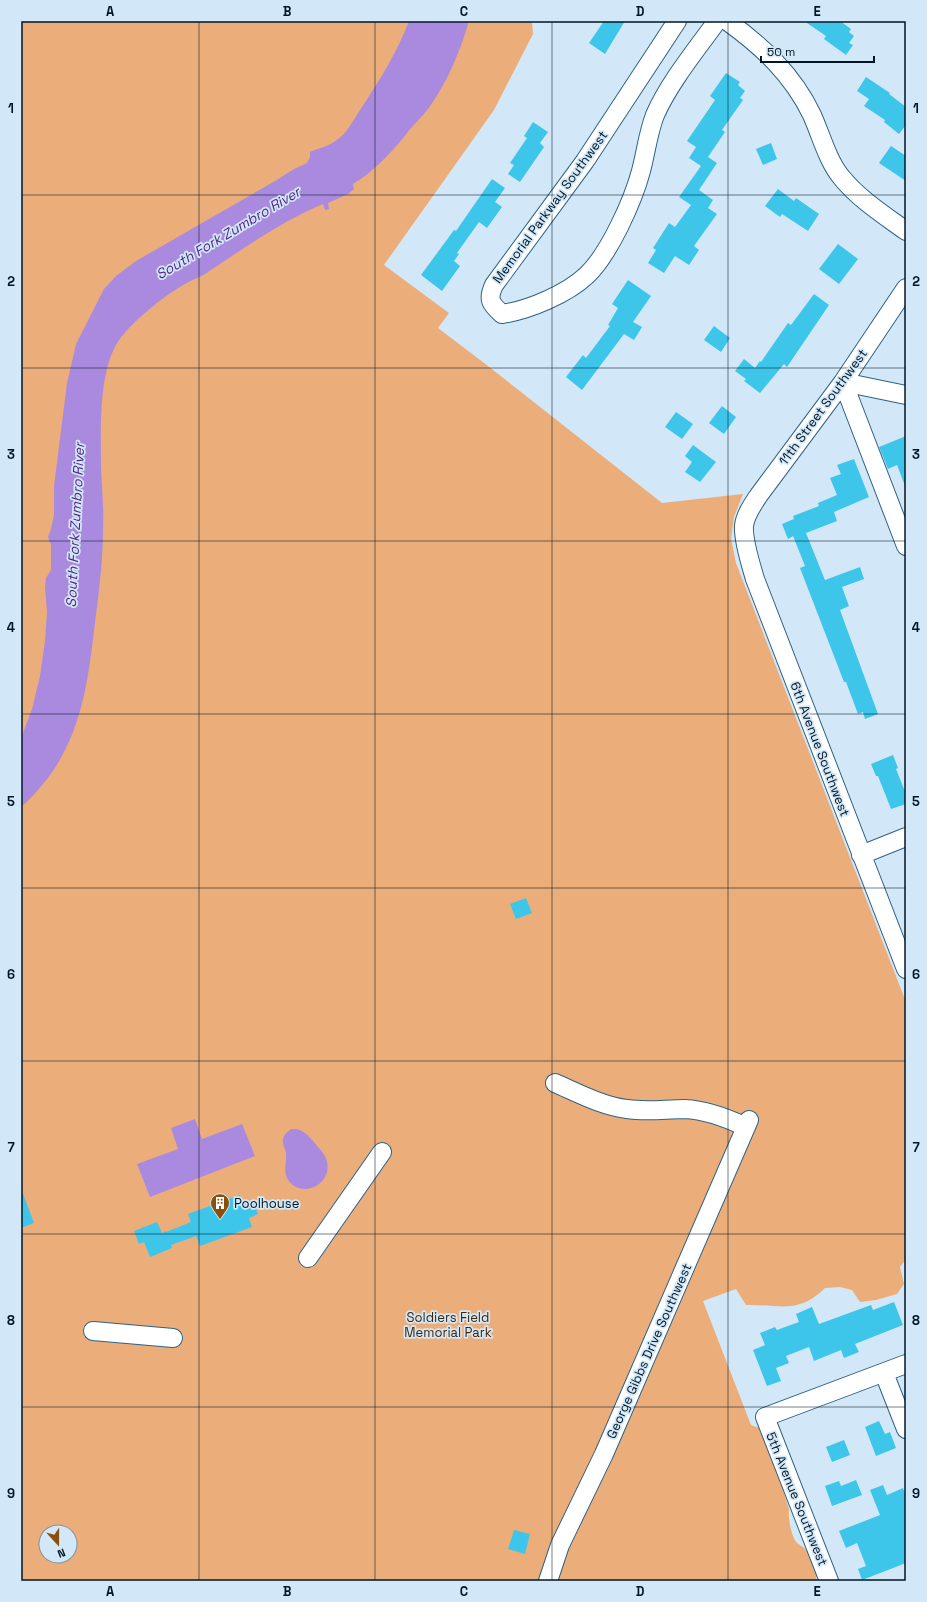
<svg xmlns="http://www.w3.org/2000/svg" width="927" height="1602" font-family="'Space Grotesk',sans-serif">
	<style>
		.green { fill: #ebae7b; fill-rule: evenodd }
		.water { fill: #aa8ade }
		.building { fill: #3ec5ea }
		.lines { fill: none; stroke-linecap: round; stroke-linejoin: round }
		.minor-casing { stroke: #2e6286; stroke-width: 20 }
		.minor { stroke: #fff; stroke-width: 18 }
		.grid { fill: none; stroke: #021624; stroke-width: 1; stroke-opacity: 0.55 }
		.labels { text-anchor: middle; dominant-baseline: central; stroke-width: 3.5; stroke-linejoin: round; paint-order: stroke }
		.street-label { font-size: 13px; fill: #021624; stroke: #d2e8f8 }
		.poi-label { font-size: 13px; fill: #021624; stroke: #d2e8f8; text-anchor: start }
		.park-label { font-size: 13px; fill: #422406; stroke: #d2e8f8 }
		.water-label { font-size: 14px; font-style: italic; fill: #4e1f81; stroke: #d2e8f8 }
		.neatline { fill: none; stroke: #021624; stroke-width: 1.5 }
		.grid-label { font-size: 13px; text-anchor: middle; font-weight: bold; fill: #021624 }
	</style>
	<rect width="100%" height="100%" fill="#d2e8f8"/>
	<!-- green -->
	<path class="green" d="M 21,21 L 532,21 L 533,34 L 494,110 L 384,265 L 449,313 L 438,328 L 488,366 L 662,503 L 743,494 L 734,517 L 731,539 L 736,563 L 906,1002 L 906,1259 L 900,1267 L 904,1284 L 897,1294 L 876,1300 L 860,1302 L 852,1290 L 840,1287 L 825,1288 C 798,1315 779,1304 746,1305 L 736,1289 L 703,1301 L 751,1425 L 762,1429 L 768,1443 L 789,1509 C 788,1518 791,1536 797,1543 C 799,1545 803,1546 805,1549 C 812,1557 818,1570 816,1581 L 21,1581 ZM 46,1532 L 70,1532 L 70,1556 L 46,1556 Z"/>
	<!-- water -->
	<path class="water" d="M 409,21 L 469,21 C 460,52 447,83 428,109 C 420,119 411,127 404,137 C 389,155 373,172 353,184 L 354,189 L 348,194 L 328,203 L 329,209 L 325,210 L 323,204 C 280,222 243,249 205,274 C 199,278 191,280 185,284 C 165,295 127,325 116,345 C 98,378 101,431 101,468 C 102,489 104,510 103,531 C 103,564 98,598 94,631 C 86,700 76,758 21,807 L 21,738 L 32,709 L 40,676 L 45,641 L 47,612 L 45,588 L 46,578 L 51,570 L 51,545 L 48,537 L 51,529 L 54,515 L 54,486 L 67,383 L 76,344 L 104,289 L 116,276 L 136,261 L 275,181 L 294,169 L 307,163 L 310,157 L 310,152 C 319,148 330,146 338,139 C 347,133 354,119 360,110 C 379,81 397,53 409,21 Z
		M 195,1119 L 202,1139 L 242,1124 L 255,1156 L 150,1197 L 137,1164 L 178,1149 L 171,1128 Z
		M 291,1129 C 302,1128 307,1134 314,1142 C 317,1146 322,1151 325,1156 C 338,1183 300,1202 287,1178 C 283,1170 287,1161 286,1153 C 285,1148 282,1144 283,1139 C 284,1134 288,1132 291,1129 Z"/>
	<!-- building -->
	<path class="building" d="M 604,21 L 625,21 L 605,54 L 589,43 Z
		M 804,21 L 840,21 L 851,29 L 849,32 L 854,36 L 849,43 L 853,45 L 846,55 L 824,39 L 826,36 Z
		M 726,73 L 740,82 L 738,85 L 745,91 L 740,98 L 743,100 L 722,130 L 725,132 L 708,157 L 717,163 L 699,190 L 713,200 L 708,208 L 717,214 L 694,246 L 699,250 L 689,265 L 675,256 L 664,273 L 648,263 L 656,250 L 653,248 L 669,223 L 675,227 L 691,205 L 679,197 L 701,166 L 689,158 L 696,147 L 687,141 L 715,100 L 710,96 Z
		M 866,77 L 890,93 L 889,94 L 906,107 L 906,125 L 899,134 L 884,122 L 885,120 L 864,106 L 869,99 L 857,91 Z
		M 533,122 L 548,132 L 540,143 L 544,147 L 520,182 L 508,174 L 514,165 L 510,163 L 527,138 L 524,136 Z
		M 771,143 L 777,159 L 763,165 L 756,149 Z
		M 891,146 L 906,156 L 906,181 L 879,163 Z
		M 492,179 L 505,188 L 495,202 L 502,207 L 487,228 L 479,222 L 457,253 L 459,254 L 454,261 L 460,266 L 442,291 L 421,275 L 454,230 L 456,231 Z
		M 778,189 L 794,201 L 796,198 L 819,214 L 808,231 L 782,214 L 780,217 L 765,206 Z
		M 838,244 L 858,259 L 839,284 L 819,269 Z
		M 628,280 L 651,296 L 633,322 L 642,327 L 634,340 L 624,334 L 582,390 L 566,377 L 583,355 L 586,358 L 610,326 L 608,325 L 618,308 L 612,304 Z
		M 814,294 L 829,305 L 787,367 L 784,364 L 760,393 L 744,381 L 746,379 L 735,371 L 744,359 L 755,368 L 760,361 L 761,362 L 788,323 L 791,325 Z
		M 714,326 L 730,338 L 721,352 L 704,340 Z
		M 722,406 L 736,417 L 724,434 L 709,423 Z
		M 676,412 L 693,424 L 682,439 L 665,427 Z
		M 906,436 L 906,486 L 905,486 L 897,465 L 888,469 L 879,447 Z
		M 693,445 L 716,462 L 700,482 L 685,472 L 692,462 L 685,456 Z
		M 854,459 L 869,497 L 834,512 L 837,521 L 806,533 L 825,580 L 860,567 L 864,579 L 842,587 L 849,606 L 840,610 L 878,714 L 865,719 L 863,712 L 858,714 L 846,682 L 844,682 L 800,568 L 805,566 L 793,536 L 788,539 L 782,524 L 794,519 L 793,516 L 819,506 L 818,503 L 837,495 L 830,478 L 841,474 L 837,465 Z
		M 893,755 L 898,768 L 896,769 L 906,794 L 906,804 L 891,809 L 878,776 L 876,776 L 871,764 Z
		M 526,898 L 532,913 L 516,919 L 510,904 Z
		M 21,1191 L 22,1191 L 34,1223 L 21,1228 Z
		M 240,1195 L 244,1205 L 253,1201 L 258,1214 L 249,1218 L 252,1227 L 200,1246 L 196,1236 L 171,1245 L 172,1248 L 150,1257 L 144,1242 L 139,1244 L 134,1231 L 157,1222 L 162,1233 L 166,1231 L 166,1232 L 191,1222 L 188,1214 Z
		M 894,1302 L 903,1325 L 855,1344 L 859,1352 L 844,1358 L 841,1350 L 814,1361 L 809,1347 L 786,1356 L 789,1363 L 776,1368 L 781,1381 L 767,1386 L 753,1350 L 765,1345 L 760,1333 L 775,1327 L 777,1330 L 799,1322 L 796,1314 L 812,1307 L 819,1324 L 871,1305 L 873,1310 Z
		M 879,1421 L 885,1434 L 890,1432 L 896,1448 L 876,1456 L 865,1427 Z
		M 844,1440 L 850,1455 L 832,1462 L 826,1447 Z
		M 856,1480 L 862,1495 L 832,1506 L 825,1486 L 839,1481 L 841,1486 Z
		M 883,1485 L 887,1495 L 903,1488 L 906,1496 L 906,1563 L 862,1580 L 858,1569 L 866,1566 L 857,1543 L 846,1548 L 839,1531 L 880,1515 L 870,1490 Z
		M 514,1530 L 530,1534 L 525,1554 L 508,1549 Z"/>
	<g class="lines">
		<defs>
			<path id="minor" d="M 677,21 L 585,161 L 494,285 C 487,300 491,304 502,314 C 529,310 567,294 587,275 C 609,254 633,201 641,171 C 646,152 648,133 655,115 C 669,83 696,50 717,21
				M 727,21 C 762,46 793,75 812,115 C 821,135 828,162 842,178 C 859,199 884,215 906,231
				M 906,288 L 843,382 L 759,495 C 753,504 745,515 744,526 C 743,541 751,565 755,579 L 906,969
				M 843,382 L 906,546
				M 843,382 L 906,395
				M 861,855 L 906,837
				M 555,1083 C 578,1093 602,1106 627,1109 C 647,1112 666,1109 685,1109 C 707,1110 727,1118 746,1127
				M 308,1258 L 382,1152
				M 93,1331 L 173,1338
				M 884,1373 L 906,1429
				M 548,1581 L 560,1545 L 604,1454 L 749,1120
				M 829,1581 L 765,1417 L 906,1364"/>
		</defs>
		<!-- minor casing -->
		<use href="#minor" class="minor-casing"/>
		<!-- minor -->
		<use href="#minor" class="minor"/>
	</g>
	<!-- grid -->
	<path class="grid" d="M 199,21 L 199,1581M 375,21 L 375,1581M 552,21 L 552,1581M 728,21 L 728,1581M 21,195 L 906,195M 21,368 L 906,368M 21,541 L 906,541M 21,714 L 906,714M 21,888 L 906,888M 21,1061 L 906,1061M 21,1234 L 906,1234M 21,1407 L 906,1407"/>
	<!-- icons -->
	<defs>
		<symbol id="building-pin" viewBox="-11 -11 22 30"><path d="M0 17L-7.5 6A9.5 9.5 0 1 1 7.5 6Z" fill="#8b4f0c" stroke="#d2e8f8"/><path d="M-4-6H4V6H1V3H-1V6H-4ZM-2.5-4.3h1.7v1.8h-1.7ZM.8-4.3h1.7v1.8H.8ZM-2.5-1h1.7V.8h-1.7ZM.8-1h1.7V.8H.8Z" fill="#fff"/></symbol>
	</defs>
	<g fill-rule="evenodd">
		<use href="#building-pin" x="209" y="1192" width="22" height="30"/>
	</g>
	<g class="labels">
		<!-- street labels -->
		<g class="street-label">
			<text transform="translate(550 207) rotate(-54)">Memorial Parkway Southwest</text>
			<text transform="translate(823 407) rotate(-54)">11th Street Southwest</text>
			<text transform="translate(820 749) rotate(69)">6th Avenue Southwest</text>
			<text transform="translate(649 1351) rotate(-66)">George Gibbs Drive Southwest</text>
			<text transform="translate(797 1499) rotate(68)">5th Avenue Southwest</text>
		</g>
		<!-- poi labels -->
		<g class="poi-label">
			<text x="234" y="1203">Poolhouse</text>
		</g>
		<!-- park labels -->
		<g class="park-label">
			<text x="448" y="1317">Soldiers Field<tspan x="448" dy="15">Memorial Park</tspan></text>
		</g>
		<!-- water labels -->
		<g class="water-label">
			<text transform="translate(228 233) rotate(-31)">South Fork Zumbro River</text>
			<text transform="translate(75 525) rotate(-87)">South Fork Zumbro River</text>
		</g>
	</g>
	<!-- border -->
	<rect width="927" height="1602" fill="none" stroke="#d2e8f8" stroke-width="44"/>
	<!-- north arrow -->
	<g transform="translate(58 1544) rotate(159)"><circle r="19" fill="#d2e8f8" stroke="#7f94a3"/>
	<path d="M0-3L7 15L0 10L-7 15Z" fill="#8b4f0c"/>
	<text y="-6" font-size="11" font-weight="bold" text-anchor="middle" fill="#021624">N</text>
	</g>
	<!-- scale -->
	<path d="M761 56v6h113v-6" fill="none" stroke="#021624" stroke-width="2"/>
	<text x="767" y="56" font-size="12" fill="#021624" stroke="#d2e8f8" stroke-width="3" paint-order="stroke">50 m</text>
	<rect x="22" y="22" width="883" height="1558" class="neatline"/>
	<g class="grid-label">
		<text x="110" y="16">A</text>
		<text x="287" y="16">B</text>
		<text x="464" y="16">C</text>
		<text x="640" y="16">D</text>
		<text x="817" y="16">E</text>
		<text x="11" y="113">1</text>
		<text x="916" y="113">1</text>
		<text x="11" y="286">2</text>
		<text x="916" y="286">2</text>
		<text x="11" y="459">3</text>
		<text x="916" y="459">3</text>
		<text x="11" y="632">4</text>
		<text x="916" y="632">4</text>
		<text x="11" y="806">5</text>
		<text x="916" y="806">5</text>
		<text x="11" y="979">6</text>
		<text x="916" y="979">6</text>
		<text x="11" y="1152">7</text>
		<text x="916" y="1152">7</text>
		<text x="11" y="1325">8</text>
		<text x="916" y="1325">8</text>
		<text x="11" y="1498">9</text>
		<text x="916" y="1498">9</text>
		<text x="110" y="1596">A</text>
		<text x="287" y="1596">B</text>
		<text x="464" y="1596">C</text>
		<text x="640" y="1596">D</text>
		<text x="817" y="1596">E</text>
	</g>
</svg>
